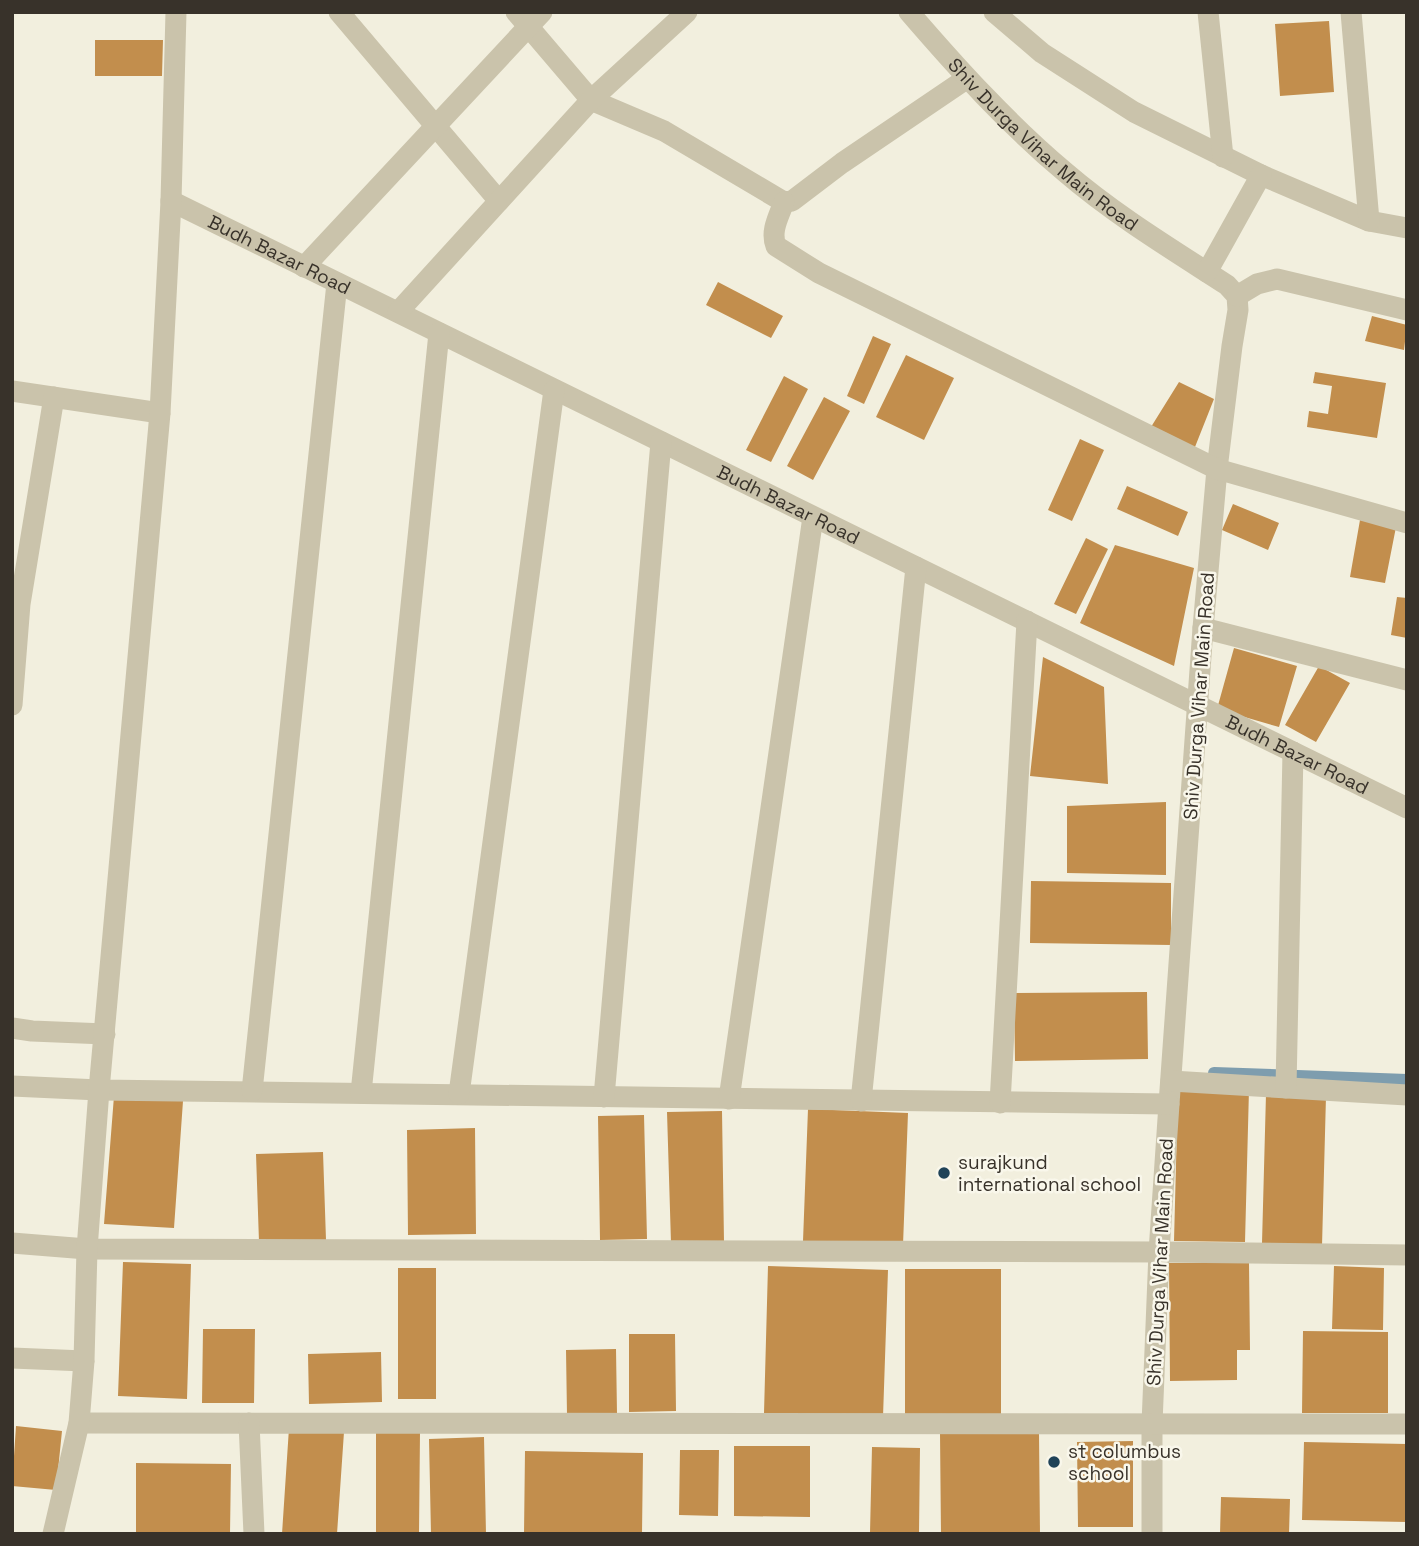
<svg xmlns="http://www.w3.org/2000/svg" width="1419" height="1546" font-family="'Space Grotesk',sans-serif">
	<style>
		.lines { fill: none; stroke-linecap: round; stroke-linejoin: round }
		.stream { stroke: #7e9dae; stroke-width: 12 }
		.building { fill: #c28e4d }
		.minor { stroke: #cac3ab; stroke-width: 21 }
		.poi-dot { fill: #204358; stroke: #f9f7eb; stroke-width: 2.5 }
		.labels { text-anchor: middle; dominant-baseline: central; stroke-width: 5; stroke-linejoin: round; paint-order: stroke }
		.street-label { font-size: 19px; fill: #38322a; stroke: #f9f7eb }
		.poi-label { font-size: 19px; fill: #38322a; stroke: #f9f7eb; text-anchor: start }
	</style>
	<rect width="100%" height="100%" fill="#f2efde"/>
	<g class="lines">
		<!-- stream -->
		<path class="stream" d="M 1214,1073 L 1407,1080"/>
	</g>
	<!-- building -->
	<path class="building" d="M 1329,21 L 1334,92 L 1280,96 L 1275,24 Z
		M 95,40 L 163,40 L 162,76 L 95,76 Z
		M 718,282 L 783,316 L 771,338 L 706,305 Z
		M 1372,316 L 1407,325 L 1404,350 L 1365,341 Z
		M 873,336 L 891,344 L 864,404 L 847,396 Z
		M 906,355 L 954,378 L 924,440 L 876,417 Z
		M 1315,372 L 1386,383 L 1377,438 L 1307,427 L 1309,411 L 1328,414 L 1332,386 L 1313,383 Z
		M 784,376 L 808,389 L 771,462 L 746,450 Z
		M 1179,382 L 1214,399 L 1193,452 L 1151,427 Z
		M 824,397 L 850,411 L 813,480 L 787,466 Z
		M 1080,439 L 1104,450 L 1072,521 L 1048,510 Z
		M 1127,486 L 1188,512 L 1178,536 L 1117,509 Z
		M 1233,504 L 1279,523 L 1268,550 L 1222,530 Z
		M 1360,520 L 1396,527 L 1385,583 L 1350,577 Z
		M 1086,538 L 1108,549 L 1076,614 L 1054,604 Z
		M 1115,545 L 1194,568 L 1174,666 L 1080,623 Z
		M 1397,597 L 1407,598 L 1407,638 L 1391,635 Z
		M 1234,648 L 1297,666 L 1279,727 L 1217,709 Z
		M 1043,657 L 1104,687 L 1108,784 L 1030,776 Z
		M 1319,666 L 1350,683 L 1316,742 L 1285,725 Z
		M 1166,802 L 1166,875 L 1067,873 L 1067,806 Z
		M 1031,881 L 1171,883 L 1171,945 L 1030,943 Z
		M 1147,992 L 1148,1059 L 1015,1061 L 1014,993 Z
		M 1178,1087 L 1249,1089 L 1245,1242 L 1174,1241 Z
		M 1266,1094 L 1326,1096 L 1322,1246 L 1262,1243 Z
		M 114,1096 L 183,1101 L 174,1228 L 104,1224 Z
		M 808,1109 L 908,1113 L 903,1245 L 803,1241 Z
		M 722,1111 L 724,1242 L 671,1243 L 667,1112 Z
		M 644,1115 L 647,1239 L 600,1240 L 598,1116 Z
		M 475,1128 L 476,1234 L 408,1235 L 407,1130 Z
		M 323,1152 L 326,1240 L 259,1242 L 256,1154 Z
		M 123,1262 L 191,1264 L 187,1399 L 118,1396 Z
		M 1169,1263 L 1249,1263 L 1250,1350 L 1237,1350 L 1237,1380 L 1170,1381 Z
		M 768,1266 L 888,1270 L 883,1417 L 764,1413 Z
		M 1334,1266 L 1384,1268 L 1383,1330 L 1332,1329 Z
		M 398,1268 L 436,1268 L 436,1399 L 398,1399 Z
		M 905,1269 L 1001,1269 L 1001,1416 L 905,1416 Z
		M 203,1329 L 255,1329 L 254,1403 L 202,1403 Z
		M 1303,1331 L 1388,1332 L 1388,1413 L 1302,1413 Z
		M 629,1334 L 675,1334 L 676,1411 L 629,1412 Z
		M 616,1349 L 617,1414 L 567,1415 L 566,1350 Z
		M 381,1352 L 382,1402 L 309,1404 L 308,1354 Z
		M 16,1426 L 62,1431 L 56,1490 L 12,1486 Z
		M 289,1428 L 344,1432 L 337,1534 L 282,1534 Z
		M 376,1432 L 420,1432 L 419,1534 L 376,1534 Z
		M 1039,1432 L 1040,1534 L 941,1534 L 940,1433 Z
		M 484,1437 L 486,1534 L 431,1534 L 429,1439 Z
		M 1133,1441 L 1133,1527 L 1078,1527 L 1077,1442 Z
		M 1304,1442 L 1407,1444 L 1407,1522 L 1302,1520 Z
		M 734,1446 L 810,1446 L 810,1517 L 734,1516 Z
		M 872,1447 L 920,1448 L 919,1533 L 870,1533 Z
		M 680,1450 L 719,1450 L 718,1516 L 679,1515 Z
		M 525,1451 L 643,1453 L 642,1534 L 524,1534 Z
		M 136,1463 L 231,1464 L 230,1534 L 136,1534 Z
		M 1221,1497 L 1290,1499 L 1289,1534 L 1220,1534 Z"/>
	<g class="lines">
		<!-- minor -->
		<g class="minor">
			<path d="M 339,12 L 499,201"/>
			<path d="M 516,12 L 591,100 L 664,131 L 784,202 L 792,201 L 842,163 L 966,79"/>
			<path id="s1" d="M 909,12 C 958,69 1008,124 1065,172 C 1115,215 1173,250 1227,285 L 1237,296 L 1238,310 L 1232,346 L 1217,469 L 1203,628 L 1169,1104 L 1159,1252 L 1152,1424 L 1152,1534"/>
			<path d="M 994,12 L 1042,53 L 1134,112 L 1261,175 L 1369,221 L 1407,228"/>
			<path d="M 1208,12 L 1223,157"/>
			<path d="M 1351,12 L 1369,221"/>
			<path id="s2" d="M 171,201 L 1407,808"/>
			<path d="M 784,202 C 779,216 770,231 776,246 L 819,273 L 1217,469 L 1407,523"/>
			<path d="M 304,267 L 542,12"/>
			<path d="M 1207,272 L 1261,175"/>
			<path d="M 1237,296 L 1257,284 L 1277,279 L 1407,310"/>
			<path d="M 398,312 L 591,100 L 687,12"/>
			<path d="M 12,391 L 160,413"/>
			<path d="M 1203,628 L 1407,680"/>
			<path d="M 12,705 L 20,604 L 54,397"/>
			<path d="M 12,1028 L 32,1031 L 105,1034"/>
			<path d="M 1171,1081 L 1407,1095"/>
			<path d="M 12,1086 L 99,1090 L 1169,1104"/>
			<path d="M 1286,1088 L 1293,752"/>
			<path d="M 252,1091 L 337,283"/>
			<path d="M 361,1093 L 439,333"/>
			<path d="M 459,1094 L 554,390"/>
			<path d="M 604,1097 L 661,442"/>
			<path d="M 729,1099 L 813,517"/>
			<path d="M 861,1101 L 916,567"/>
			<path d="M 1000,1103 L 1027,621"/>
			<path d="M 12,1243 L 87,1249 L 1159,1252 L 1407,1255"/>
			<path d="M 12,1358 L 84,1361"/>
			<path d="M 79,1423 L 1407,1424"/>
			<path d="M 249,1423 L 254,1534"/>
			<path d="M 53,1534 L 79,1423 L 84,1361 L 87,1249 L 99,1090 L 160,413 L 171,201 L 176,12"/>
		</g>
	</g>
	<!-- markers -->
	<g class="poi-dot">
		<circle cx="944" cy="1173" r="7"/>
		<circle cx="1054" cy="1462" r="7"/>
	</g>
	<g class="labels">
		<!-- street labels -->
		<g class="street-label">
			<text stroke="none"><textPath href="#s1" startOffset="189">Shiv Durga Vihar Main Road</textPath></text>
			<text stroke="none"><textPath href="#s2" startOffset="121">Budh Bazar Road</textPath></text>
			<text stroke="none"><textPath href="#s2" startOffset="688">Budh Bazar Road</textPath></text>
			<text transform="translate(1199 696) rotate(-86)">Shiv Durga Vihar Main Road</text>
			<text stroke="none"><textPath href="#s2" startOffset="1255">Budh Bazar Road</textPath></text>
			<text transform="translate(1160 1262) rotate(-87)">Shiv Durga Vihar Main Road</text>
		</g>
		<!-- poi labels -->
		<g class="poi-label">
			<text x="958" y="1162">surajkund<tspan x="958" dy="22">international school</tspan></text>
			<text x="1068" y="1451">st columbus<tspan x="1068" dy="22">school</tspan></text>
		</g>
	</g>
	<!-- border -->
	<rect width="1419" height="1546" fill="none" stroke="#38322a" stroke-width="28"/>
</svg>
